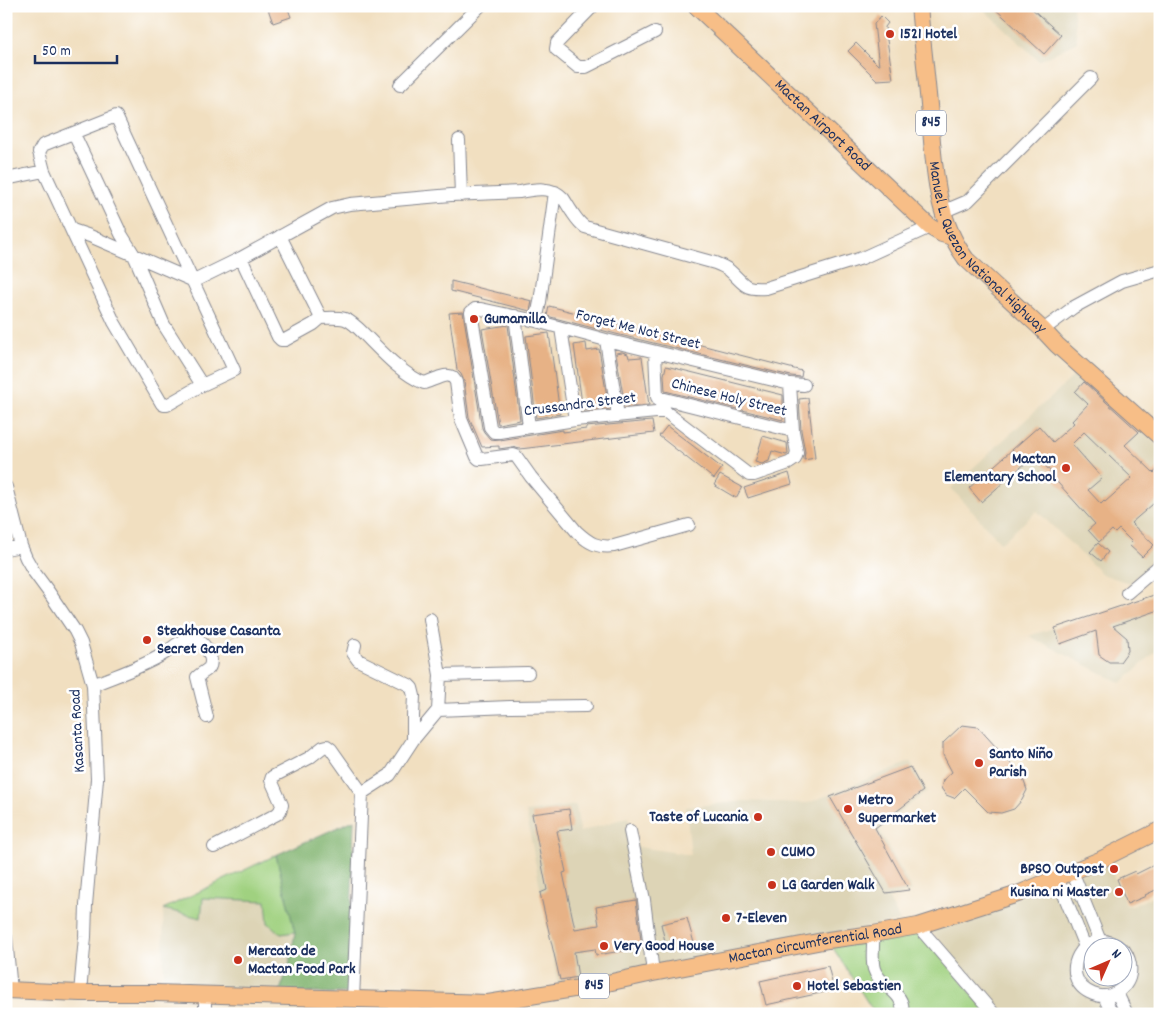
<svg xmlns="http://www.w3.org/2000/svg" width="1166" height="1020" font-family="Dekko,sans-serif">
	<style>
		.built { fill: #ddd4b6; fill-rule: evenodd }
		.green { fill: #a0d180; stroke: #5e806f }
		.forest { fill: #80b36e; stroke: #4e7166 }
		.building { fill: #e7b286; fill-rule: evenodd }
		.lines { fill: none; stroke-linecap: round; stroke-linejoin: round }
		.minor-casing { stroke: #86878f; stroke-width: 14 }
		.major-casing { stroke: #86878f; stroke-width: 18 }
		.minor { stroke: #fff; stroke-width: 12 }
		.major { stroke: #f7be87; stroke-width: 16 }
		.poi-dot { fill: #c8321e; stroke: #fff; stroke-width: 2 }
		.labels { text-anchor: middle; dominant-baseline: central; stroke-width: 5; stroke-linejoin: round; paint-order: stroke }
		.shield { fill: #fff; stroke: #5f6d8e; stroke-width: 1 }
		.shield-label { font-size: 15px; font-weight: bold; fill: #1b2f5e }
		.poi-label { font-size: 16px; font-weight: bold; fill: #1b2f5e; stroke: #fff; text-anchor: start }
		.street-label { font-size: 16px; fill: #1b2f5e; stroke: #fff }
	</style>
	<rect width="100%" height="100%" fill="#fff"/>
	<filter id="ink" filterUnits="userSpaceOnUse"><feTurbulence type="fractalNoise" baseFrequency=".02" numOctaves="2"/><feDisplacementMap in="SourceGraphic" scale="10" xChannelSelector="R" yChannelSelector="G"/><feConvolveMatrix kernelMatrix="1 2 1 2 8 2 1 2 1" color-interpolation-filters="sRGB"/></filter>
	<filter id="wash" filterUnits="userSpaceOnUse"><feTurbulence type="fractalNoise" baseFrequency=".0096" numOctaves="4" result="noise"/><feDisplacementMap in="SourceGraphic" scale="20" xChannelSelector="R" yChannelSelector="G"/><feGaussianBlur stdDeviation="1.12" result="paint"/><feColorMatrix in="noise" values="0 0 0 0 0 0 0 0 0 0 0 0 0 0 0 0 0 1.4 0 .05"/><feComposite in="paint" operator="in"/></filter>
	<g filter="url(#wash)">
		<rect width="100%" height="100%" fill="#f1dfc0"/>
		<!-- built -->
		<path class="built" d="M 980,6 L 1073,6 L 1077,42 L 1039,61 Z
			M 1078,372 L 1160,448 L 1160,558 L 1129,583 L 1102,574 L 1037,511 L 1001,543 L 951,488 Z
			M 1160,593 L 1160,648 L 1121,683 L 1029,636 Z
			M 910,762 L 927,791 L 879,829 L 912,891 L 888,898 L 900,921 L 558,985 L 526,812 L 576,805 L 580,832 L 628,817 L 638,847 L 691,855 L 686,807 L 744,801 L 808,803 Z
			M 354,820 L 349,993 L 164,988 L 163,909 L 276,855 Z
			M 1108,863 L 1126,905 L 1132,906 L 1160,893 L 1160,1014 L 1002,1014 L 931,931 ZM 1094,948 L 1124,948 L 1124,978 L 1094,978 Z
			M 239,1012 L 353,1013 L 352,1014 L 239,1014 Z"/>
		<!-- green -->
		<path class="green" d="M 276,855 L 295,932 L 281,934 L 268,923 L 266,901 L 203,898 L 201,918 L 163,909 Z
			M 918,926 L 988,1014 L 875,1014 L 828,940 Z"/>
		<!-- forest -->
		<path class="forest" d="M 354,820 L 349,993 L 279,993 L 289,966 L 295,933 L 276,855 Z"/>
		<g id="blocks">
			<!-- building -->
			<path class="building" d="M 267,6 L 287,6 L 291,17 L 273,23 Z
				M 992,6 L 1029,6 L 1061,35 L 1044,54 Z
				M 881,16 L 888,23 L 885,27 L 893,79 L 877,80 L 848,51 L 856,43 L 879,66 L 874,24 Z
				M 451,281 L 532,301 L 530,311 L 451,291 Z
				M 549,306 L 802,371 L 801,377 L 791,376 L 616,334 L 547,316 Z
				M 463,312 L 482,428 L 484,432 L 490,439 L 500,440 L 563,430 L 563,432 L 586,429 L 586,427 L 652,421 L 654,433 L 520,449 L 512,447 L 499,449 L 499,446 L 482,447 L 469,417 L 464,381 L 461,374 L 457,370 L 449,313 Z
				M 508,325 L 520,420 L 498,424 L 482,329 Z
				M 549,333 L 560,414 L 536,418 L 526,336 Z
				M 586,343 L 587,351 L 599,349 L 609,409 L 583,411 L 574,345 Z
				M 622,352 L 628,354 L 629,358 L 642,357 L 649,405 L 625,407 L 616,353 Z
				M 666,366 L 783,395 L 783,420 L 665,391 L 664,375 Z
				M 1084,382 L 1139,432 L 1125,445 L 1154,473 L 1160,466 L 1160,498 L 1131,523 L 1154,545 L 1142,557 L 1129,545 L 1132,542 L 1119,529 L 1115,533 L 1112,530 L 1099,542 L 1088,530 L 1095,524 L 1049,473 L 1051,472 L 1035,455 L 981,502 L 969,488 L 1039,426 L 1053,442 L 1074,423 L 1072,421 L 1088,404 L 1075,392 ZM 1084,432 L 1132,478 L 1105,502 L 1104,501 L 1101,504 L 1088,490 L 1102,478 L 1072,444 Z
				M 808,398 L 815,458 L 804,460 L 805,452 L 801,430 L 799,399 Z
				M 667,426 L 722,468 L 714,479 L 659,436 Z
				M 763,436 L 787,443 L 788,454 L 786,455 L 772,451 L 769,461 L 762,464 L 755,462 Z
				M 789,473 L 792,484 L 748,498 L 744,488 Z
				M 720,475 L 742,487 L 736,498 L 714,485 Z
				M 1098,543 L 1108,552 L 1101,561 L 1090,552 Z
				M 1154,595 L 1159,610 L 1113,626 L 1127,638 L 1128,651 L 1120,662 L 1109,662 L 1099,655 L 1096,631 L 1060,644 L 1055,628 Z
				M 962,725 L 978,727 L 1022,776 L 1027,790 L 1022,800 L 1014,809 L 1001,813 L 988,812 L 964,788 L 954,798 L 946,795 L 941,788 L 943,780 L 952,772 L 943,755 L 943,743 Z
				M 910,767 L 923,791 L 875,828 L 909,890 L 886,893 L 830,797 Z
				M 569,809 L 572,829 L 557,831 L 566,872 L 563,873 L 575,929 L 599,925 L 596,907 L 636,900 L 642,948 L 596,955 L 595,949 L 574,952 L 578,977 L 560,980 L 540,893 L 547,890 L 532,814 Z
				M 1160,862 L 1160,888 L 1145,895 L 1146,896 L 1127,904 L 1117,879 L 1135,871 L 1136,874 Z
				M 687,918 L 694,943 L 667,950 L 661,924 Z
				M 828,966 L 834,990 L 766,1005 L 760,981 Z"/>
		</g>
	</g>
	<g filter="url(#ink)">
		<use href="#blocks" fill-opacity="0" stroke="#86878f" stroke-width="1"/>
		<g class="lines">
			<defs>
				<path id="minor" d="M 593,6 L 557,43 L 556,49 L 578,67 L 586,67 L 655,32
					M 400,85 L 480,6
					M 116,116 L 234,370 L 202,385 L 167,405 L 164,405 L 162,404 L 114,322 L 44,171 L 39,152 L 43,145 Z
					M 74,134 L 121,234 L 134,255 L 164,325 L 202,385
					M 459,140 L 461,195
					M 6,179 L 44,171
					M 942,212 L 968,201 L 1091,78
					M 72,230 L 90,236 L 194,281 L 241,258 L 332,208 L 350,204 L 451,195 L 520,192 C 534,189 552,186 563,198 C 566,202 569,208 572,212 C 576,218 579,223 585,227 L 715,263 C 720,265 725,267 729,270 C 745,284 743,290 766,288 L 862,258 L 930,227
					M 241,258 L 278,337 L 281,340 L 285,340 L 314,324 L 321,318 L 280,236
					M 515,316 L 529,427
					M 321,318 C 329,318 337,317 345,319 C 353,322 360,330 366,336 C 382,352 403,375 424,383 C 429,382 444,374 449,376 C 453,376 454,379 456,382 L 461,419 L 477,457 L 479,459 L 482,459 L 513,455 L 516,456 L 531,477 L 577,532 C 589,543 597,548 614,546 L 689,525
					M 536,321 L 540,302 L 555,192
					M 561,328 L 575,420
					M 1043,330 L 1074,307 L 1122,281 L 1160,270
					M 606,340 L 618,416
					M 655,352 L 657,397 L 666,412 L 749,475 L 754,475 L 789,463 L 795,459 L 797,453 L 793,431 L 790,384
					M 657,397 L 793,431
					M 666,412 L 656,412 L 575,420 L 499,432 L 494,432 L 490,427 L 471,312 L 475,309 L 481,309 L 536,321 L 606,340 L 790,384 L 804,385
					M 6,487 L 21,546 L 26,558 L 34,572 L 48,591 L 75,631 L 81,643 L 93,685 L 97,779 L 86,905 L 85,937 L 80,993
					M 6,549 L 21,546
					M 1127,593 L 1160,565
					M 430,619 L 440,675
					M 355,645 L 353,653 L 358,660 L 409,685 L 412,688 L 414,696 L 413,716 L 413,740
					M 93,685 C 117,675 143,667 165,653 C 172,648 183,638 192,638 C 202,638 216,658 209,668 C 206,671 200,674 197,677 L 207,717
					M 438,710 L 510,707 L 586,706
					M 362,793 L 390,775 L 413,740 L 438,710 L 440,675 L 528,673
					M 630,831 L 644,900 L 653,973
					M 214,847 L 277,814 L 280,811 L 282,805 L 271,780 L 272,777 L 309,758 L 323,747 L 327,746 L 331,749 L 362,793 L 353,999
					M 1072,871 L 1100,941
					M 1057,877 L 1085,947
					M 918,926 L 994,1014
					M 873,934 C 874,945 871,959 874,969 C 879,987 907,992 902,1014
					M 6,938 L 11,990
					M 1120,948 C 1085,921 1054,979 1093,994 C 1100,997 1109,997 1115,993 C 1133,984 1134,965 1124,950
					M 1117,993 L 1127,1014
					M 205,995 L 205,1014
					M 1104,996 L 1112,1014"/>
				<g id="major">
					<path id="s1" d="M 696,6 L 930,227 L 942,234 L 952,237"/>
					<path id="s2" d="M 919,6 C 922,39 926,72 929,105 C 934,157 933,215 966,259 L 1043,330 L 1057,345 L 1160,437"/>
					<path id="s3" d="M 6,990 L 80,993 L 155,993 L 488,1003 L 598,985 L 653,973 L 828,940 L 873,934 L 918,926 L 1018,894 L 1100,860 L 1160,830"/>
				</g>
			</defs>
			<!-- minor casing -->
			<use href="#minor" class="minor-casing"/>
			<!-- major casing -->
			<use href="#major" class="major-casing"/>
			<!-- minor -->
			<use href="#minor" class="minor"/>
			<!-- major -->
			<use href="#major" class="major"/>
		</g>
	</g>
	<!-- markers -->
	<g class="poi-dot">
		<circle cx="890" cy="34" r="5"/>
		<circle cx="474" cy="319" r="5"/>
		<circle cx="1066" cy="468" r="5"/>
		<circle cx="147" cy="640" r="5"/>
		<circle cx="979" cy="763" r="5"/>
		<circle cx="848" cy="809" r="5"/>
		<circle cx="758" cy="817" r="5"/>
		<circle cx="771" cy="852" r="5"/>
		<circle cx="1114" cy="869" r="5"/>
		<circle cx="772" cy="885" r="5"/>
		<circle cx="1119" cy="892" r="5"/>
		<circle cx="726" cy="918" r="5"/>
		<circle cx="604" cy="946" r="5"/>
		<circle cx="238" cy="960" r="5"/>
		<circle cx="797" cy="986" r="5"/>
	</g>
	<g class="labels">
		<!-- shield labels -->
		<g class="shield">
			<rect x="916" y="110.5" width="30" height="25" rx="4"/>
			<rect x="579" y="973.5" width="30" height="25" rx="4"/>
		</g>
		<g class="shield-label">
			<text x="931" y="123">845</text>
			<text x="594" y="986">845</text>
		</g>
		<!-- poi labels -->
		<g class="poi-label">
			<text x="900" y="34">1521 Hotel</text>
			<text x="484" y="319">Gumamilla</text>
			<text x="1056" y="459" text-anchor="end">Mactan<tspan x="1056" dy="18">Elementary School</tspan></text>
			<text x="157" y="631">Steakhouse Casanta<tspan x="157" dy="18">Secret Garden</tspan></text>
			<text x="989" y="754">Santo Niño<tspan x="989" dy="18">Parish</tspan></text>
			<text x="858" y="800">Metro<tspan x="858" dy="18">Supermarket</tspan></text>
			<text x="748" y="817" text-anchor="end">Taste of Lucania</text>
			<text x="781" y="852">CUMO</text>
			<text x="1104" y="869" text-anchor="end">BPSO Outpost</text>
			<text x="782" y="885">LG Garden Walk</text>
			<text x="1109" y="892" text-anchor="end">Kusina ni Master</text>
			<text x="736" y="918">7-Eleven</text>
			<text x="614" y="946">Very Good House</text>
			<text x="248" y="951">Mercato de<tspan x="248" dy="18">Mactan Food Park</tspan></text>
			<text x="807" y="986">Hotel Sebastien</text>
		</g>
		<!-- street labels -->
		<g class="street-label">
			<text stroke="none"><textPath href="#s1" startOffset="174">Mactan Airport Road</textPath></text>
			<text stroke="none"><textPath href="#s2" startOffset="261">Manuel L. Quezon National Highway</textPath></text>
			<text transform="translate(638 330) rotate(14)">Forget Me Not Street</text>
			<text transform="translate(729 398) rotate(14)">Chinese Holy Street</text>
			<text transform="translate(580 405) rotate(-7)">Crussandra Street</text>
			<text transform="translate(78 731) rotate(-93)">Kasanta Road</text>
			<text stroke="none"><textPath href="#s3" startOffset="815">Mactan Circumferential Road</textPath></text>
		</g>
	</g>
	<!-- margin -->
	<rect width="1166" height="1020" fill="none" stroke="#fff" stroke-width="25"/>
	<!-- north arrow -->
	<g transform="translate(1108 962) rotate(45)"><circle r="24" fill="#ffffff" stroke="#a4acbf"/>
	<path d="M0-4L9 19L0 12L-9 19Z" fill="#c8321e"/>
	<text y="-8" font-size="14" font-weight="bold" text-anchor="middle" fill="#1b2f5e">N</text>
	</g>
	<!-- scale -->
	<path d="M35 55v8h82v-8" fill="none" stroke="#1b2f5e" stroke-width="2.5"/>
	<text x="42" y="55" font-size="15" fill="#1b2f5e" stroke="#ffffff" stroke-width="4" paint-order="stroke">50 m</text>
</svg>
